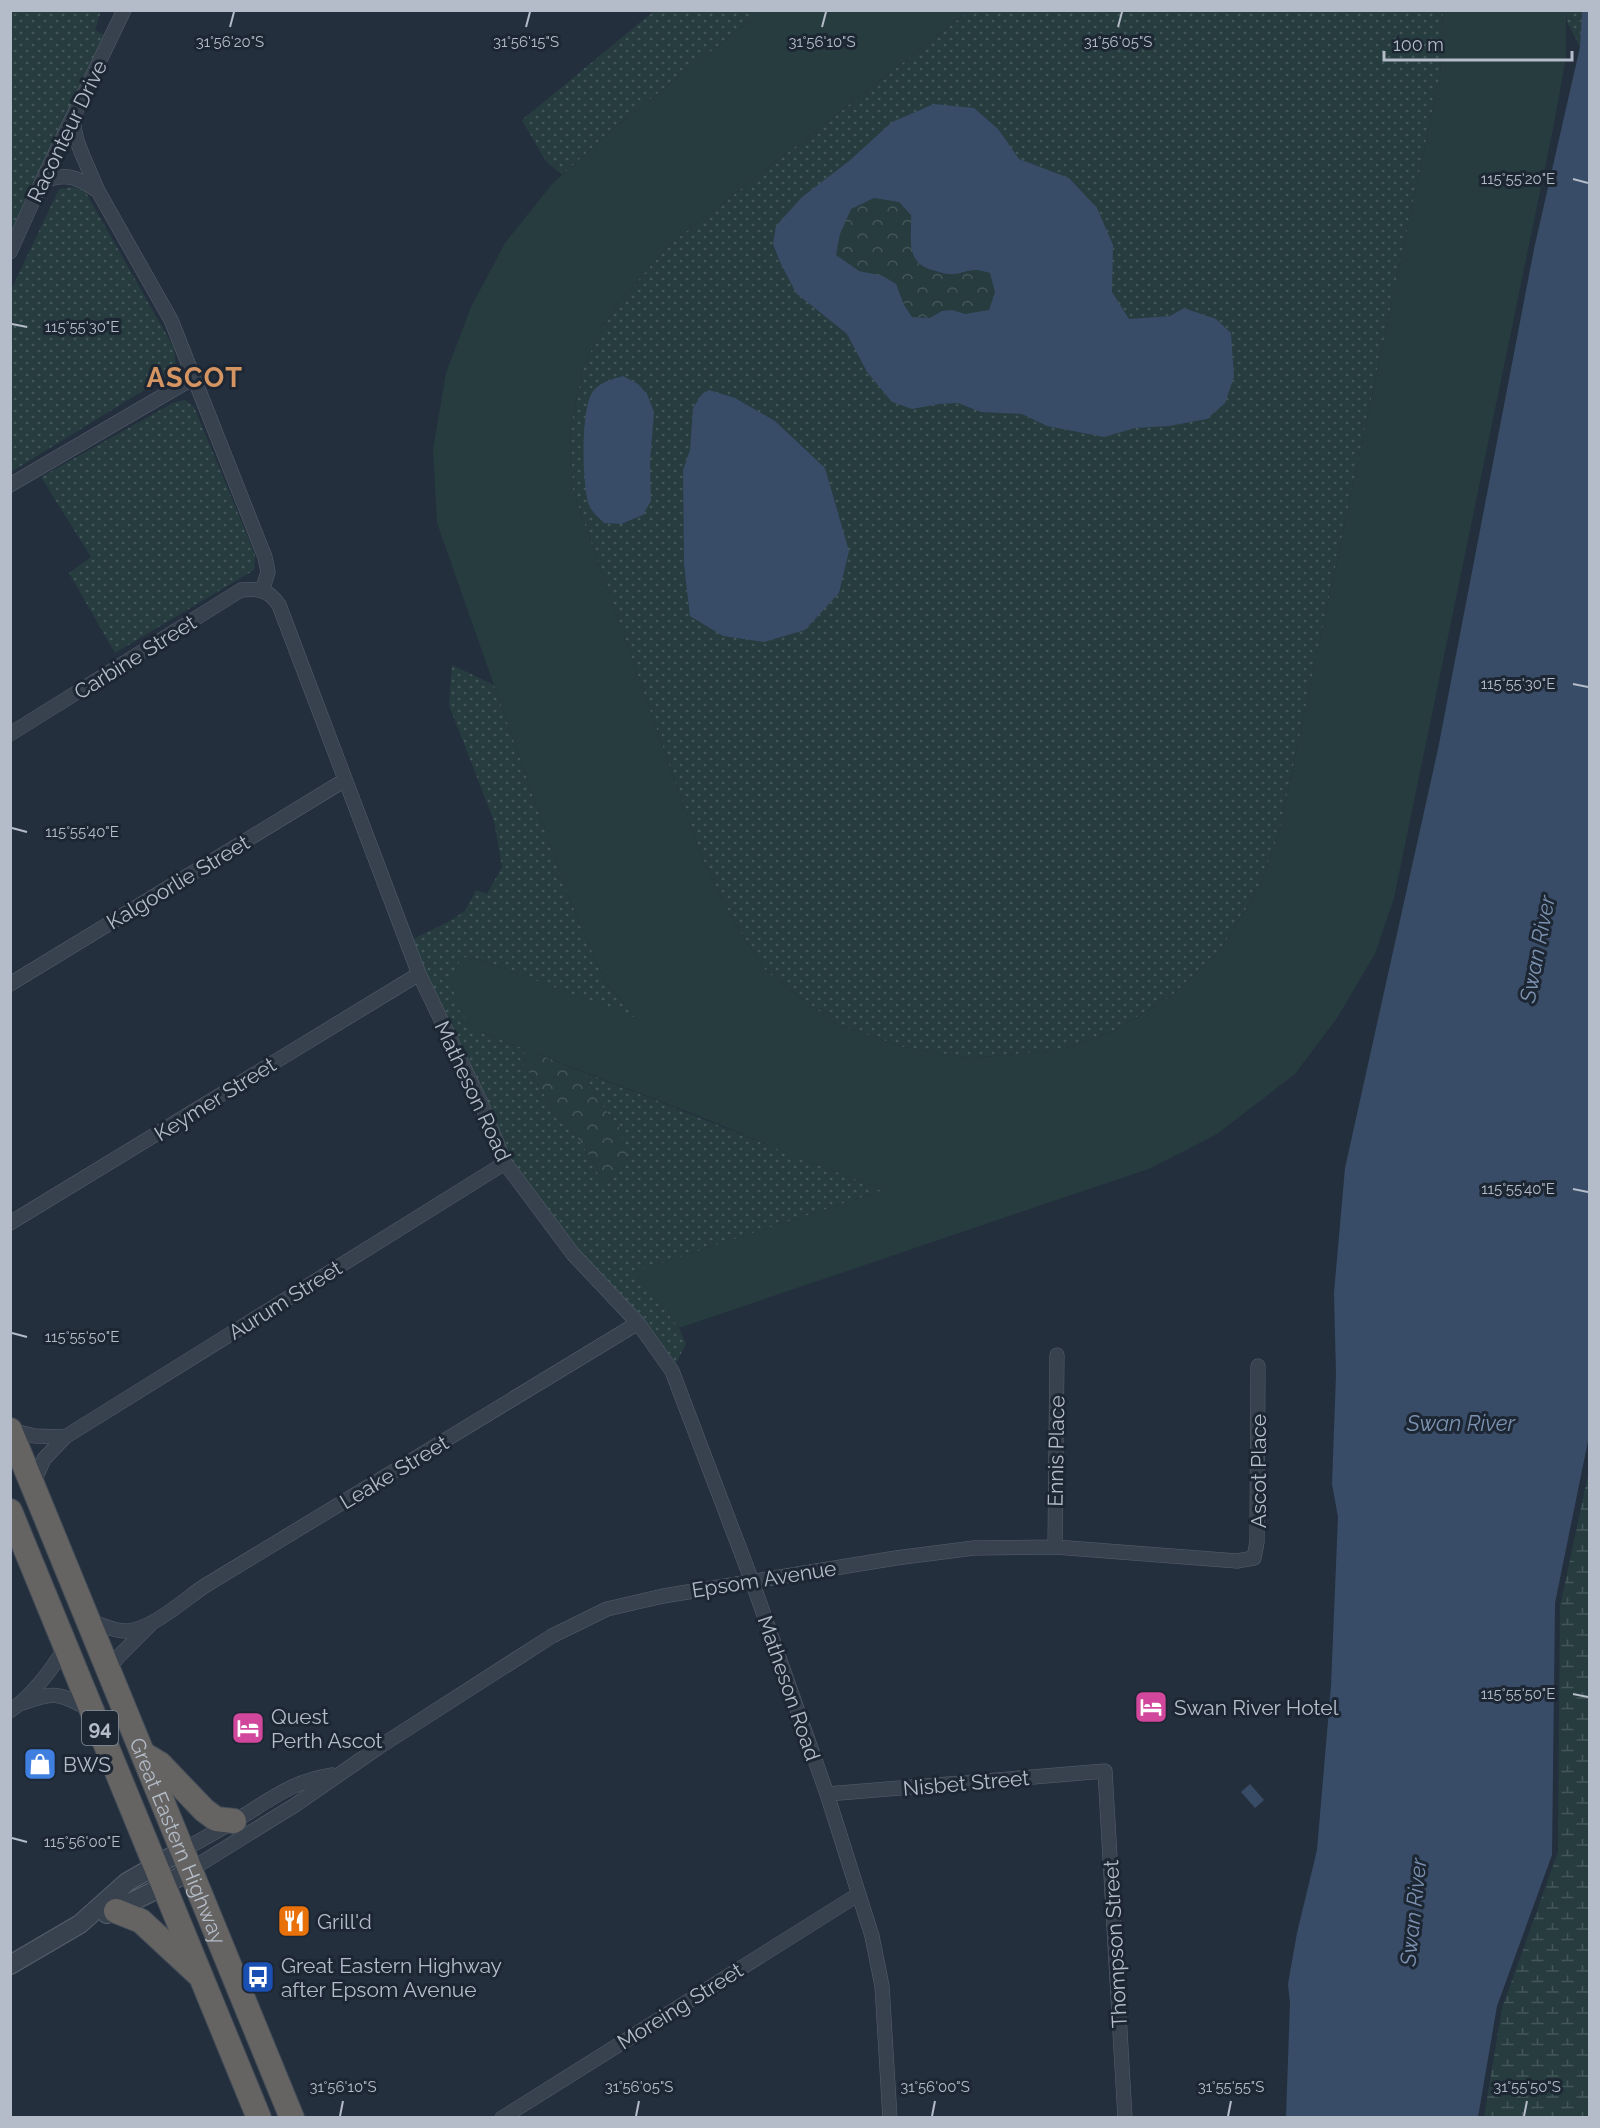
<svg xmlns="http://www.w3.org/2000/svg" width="1600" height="2128" font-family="Raleway,sans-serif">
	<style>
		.grass { fill: url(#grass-dots) }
		.forest { fill: url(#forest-crowns) }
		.wetland { fill: url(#wetland-marsh) }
		.pitch { fill: #263c3f }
		.water { fill: #394c67; fill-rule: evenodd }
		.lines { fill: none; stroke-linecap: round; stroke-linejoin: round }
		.minor-casing { stroke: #565f6c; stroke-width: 15 }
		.tertiary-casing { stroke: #565f6c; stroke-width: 20 }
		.trunk-casing { stroke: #434c59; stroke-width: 26 }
		.minor { stroke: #38414e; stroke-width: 14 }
		.tertiary { stroke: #38414e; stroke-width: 18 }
		.trunk { stroke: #656462; stroke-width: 24 }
		.ticks { fill: none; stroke: #b4bcc9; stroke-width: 2 }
		.labels { text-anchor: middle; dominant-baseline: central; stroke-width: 6; stroke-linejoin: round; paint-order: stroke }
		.shield { fill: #1d2633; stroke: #878f9c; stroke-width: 1.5 }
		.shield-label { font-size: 20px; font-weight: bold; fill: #b4bcc9 }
		.street-label { font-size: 21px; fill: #b4bcc9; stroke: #1d2633 }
		.poi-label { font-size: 21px; fill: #b4bcc9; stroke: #1d2633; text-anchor: start }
		.water-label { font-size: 22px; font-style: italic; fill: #7c92b1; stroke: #1d2633 }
		.district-label { font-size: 27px; font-weight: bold; letter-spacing: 1.5px; fill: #d59563; stroke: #1d2633 }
		.ticks-label { font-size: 15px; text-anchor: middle; fill: #b4bcc9; stroke: #1d2633; stroke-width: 6; stroke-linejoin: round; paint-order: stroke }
	</style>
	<defs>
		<pattern id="grass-dots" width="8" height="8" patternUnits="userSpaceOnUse" patternTransform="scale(1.5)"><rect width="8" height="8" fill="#263c3f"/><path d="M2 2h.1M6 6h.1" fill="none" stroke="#435659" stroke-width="1.8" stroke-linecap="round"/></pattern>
		<pattern id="forest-crowns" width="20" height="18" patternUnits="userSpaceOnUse" patternTransform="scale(1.5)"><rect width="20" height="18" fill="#263c3f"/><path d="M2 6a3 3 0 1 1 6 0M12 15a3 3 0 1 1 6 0" fill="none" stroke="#435659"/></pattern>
		<pattern id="wetland-marsh" width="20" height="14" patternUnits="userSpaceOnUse" patternTransform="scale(1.5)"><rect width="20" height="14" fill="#263c3f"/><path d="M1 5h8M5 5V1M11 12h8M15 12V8" fill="none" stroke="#435659"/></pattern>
	</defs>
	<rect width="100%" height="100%" fill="#242f3e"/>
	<!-- grass -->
	<path class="grass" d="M 11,11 L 101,11 L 95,30 L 111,39 L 11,246 Z
		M 654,11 L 762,11 L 613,129 L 562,175 L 545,160 L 522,120 Z
		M 969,11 L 1443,11 L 1440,75 L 1279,833 L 1259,888 L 1219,952 L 1171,996 L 1114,1031 L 1060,1050 L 970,1058 L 903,1047 L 836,1024 L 766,971 L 730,915 L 701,855 L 573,491 L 570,429 L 584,364 L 614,308 L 669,245 Z
		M 1566,11 L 1582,11 L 1580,47 L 1567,22 Z
		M 73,187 L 85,191 L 174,348 L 176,365 L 167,376 L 11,472 L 11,290 L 59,189 Z
		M 185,400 L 194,407 L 255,554 L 254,570 L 115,653 L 69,573 L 91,557 L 41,477 L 173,403 Z
		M 452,665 L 494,685 L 569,898 L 605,982 L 638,1019 L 481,960 L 461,957 L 473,1029 L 525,1049 L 524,1066 L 540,1087 L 557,1119 L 573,1131 L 596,1166 L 600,1185 L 611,1180 L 620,1129 L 604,1108 L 583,1072 C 684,1110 783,1153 884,1190 L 635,1272 L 679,1328 L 686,1344 L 672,1371 L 505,1163 L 407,942 L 448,922 L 465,911 L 476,890 L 487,894 L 502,867 L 494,821 L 449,705 Z"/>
	<!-- forest -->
	<path class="forest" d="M 874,198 L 899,202 L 911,215 L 912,249 L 951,275 L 976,269 L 991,273 L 995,292 L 989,311 L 965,314 L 952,310 L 942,311 L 930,318 L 912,317 L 904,305 L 896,284 L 883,276 L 859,271 L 836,255 L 840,234 L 851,209 Z
		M 525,1049 L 583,1072 L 604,1108 L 620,1129 L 627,1155 L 611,1180 L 600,1186 L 596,1166 L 573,1131 L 557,1119 L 540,1087 L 524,1066 Z"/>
	<!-- wetland -->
	<path class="wetland" d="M 1589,1470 L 1589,2117 L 1484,2117 L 1502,2008 L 1558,1852 L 1560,1606 Z"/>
	<!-- pitch -->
	<path class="pitch" d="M 762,11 L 969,11 L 669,245 L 614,308 L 584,364 L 570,428 L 573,491 L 701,855 L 730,915 L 766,971 L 836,1024 L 903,1047 L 970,1058 L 1060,1050 L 1114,1031 L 1171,996 L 1219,952 L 1259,888 L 1279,833 L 1440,75 L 1443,11 L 1566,11 L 1566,57 L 1554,124 L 1394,898 L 1375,954 L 1337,1018 L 1295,1074 L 1217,1134 L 1151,1168 L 679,1328 L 634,1272 L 884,1190 L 796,1157 L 701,1117 L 473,1029 L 459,1010 L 451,983 L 461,957 L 481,960 L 637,1018 L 605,982 L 569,898 L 437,523 L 433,449 L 446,373 L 471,307 L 505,243 L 552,184 L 613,129 Z"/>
	<!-- water -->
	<path class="water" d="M 1582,11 L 1590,11 L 1590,1431 L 1555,1603 L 1552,1855 L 1497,2006 L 1478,2117 L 1286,2117 L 1290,2003 L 1288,1984 L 1297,1933 L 1317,1850 L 1331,1686 L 1338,1517 L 1332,1484 L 1336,1375 L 1334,1293 L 1345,1168 L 1438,749 L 1534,249 L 1580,47 Z
		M 934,104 L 974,108 L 998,129 L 1019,159 L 1069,178 L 1097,208 L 1113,245 L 1112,292 L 1129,319 L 1170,316 L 1184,308 L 1216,319 L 1231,333 L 1234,377 L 1225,403 L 1207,419 L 1169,426 L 1135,428 L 1104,437 L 1047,426 L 1022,414 L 981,412 L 958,403 L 939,404 L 912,409 L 892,402 L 867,372 L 847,334 L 796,293 L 780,262 L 773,244 L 776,226 L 802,197 L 849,161 L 892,122 ZM 874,198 L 899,202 L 911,215 C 912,241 904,264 936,271 C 942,273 948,275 954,274 C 972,271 972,267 990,273 L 995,292 L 989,310 L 965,314 L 952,310 L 942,311 L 930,318 L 912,317 L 904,305 L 896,284 L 883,276 L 859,271 L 836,255 L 840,234 L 851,209 Z
		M 623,376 L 638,384 L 647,394 L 654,412 L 650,462 L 651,501 L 643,515 L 621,524 L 604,523 C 599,518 591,511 589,505 C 582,486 580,404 594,390 C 601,382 613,379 623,376 Z
		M 709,390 L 735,398 L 775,421 L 825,468 L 849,551 L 839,593 L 805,630 L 764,642 L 723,636 L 690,616 L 684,565 L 683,470 L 690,450 L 693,408 L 702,394 Z
		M 1250,1784 L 1264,1800 L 1255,1808 L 1241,1792 Z"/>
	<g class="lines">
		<defs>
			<path id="minor" d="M 76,112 L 74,127 L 77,141 L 82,154 L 98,191 L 171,320 L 265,557 L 268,572 L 262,591
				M 42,181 C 67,173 76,176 98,191
				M 10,252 L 42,181 L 124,10
				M 10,485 L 195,377
				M 10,734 L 241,590 C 259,588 269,590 279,605 L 419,974 L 481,1103 L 505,1163 L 573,1254 L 638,1323 L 672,1371 L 752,1581 L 827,1794 L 872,1936 L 882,1986 L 890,2118
				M 10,984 L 345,780
				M 10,1223 L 419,974
				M 10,1430 L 35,1436 L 65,1437
				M 33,1484 L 44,1459 L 65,1437 L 505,1163
				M 1055,1547 L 1057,1355
				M 88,1620 C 99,1624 113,1631 125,1631 C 150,1631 183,1601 203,1587 L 638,1323
				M 109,1670 L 118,1657 L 151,1624
				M 23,1703 C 56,1691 58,1693 89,1709
				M 10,1711 C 34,1694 51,1671 66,1646
				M 827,1794 L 1105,1771 L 1125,2118
				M 183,1850 C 205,1838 226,1826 248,1813 C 278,1794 296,1781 332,1775
				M 190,1870 L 295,1805 L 379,1747 L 552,1636 L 607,1609 L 663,1596 L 896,1558 L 974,1548 L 1055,1547 L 1237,1561 L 1254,1558 L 1257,1542 L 1258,1366
				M 502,2118 L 859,1894"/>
			<path id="tertiary" d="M 107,1914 L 164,1886 L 190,1870
				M 10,1965 L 80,1924 L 127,1882 L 183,1850"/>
			<g id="trunk">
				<path id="s1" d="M 10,1430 L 292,2118"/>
				<path d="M 10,1511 L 259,2118"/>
				<path d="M 145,1755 L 160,1764 L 204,1810 L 216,1819 L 234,1821"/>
				<path d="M 116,1911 L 141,1921 L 197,1973"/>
			</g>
		</defs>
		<!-- minor casing -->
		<use href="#minor" class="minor-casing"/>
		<!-- tertiary casing -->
		<use href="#tertiary" class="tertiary-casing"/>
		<!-- trunk casing -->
		<use href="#trunk" class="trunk-casing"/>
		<!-- minor -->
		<use href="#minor" class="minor"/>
		<!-- tertiary -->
		<use href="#tertiary" class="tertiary"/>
		<!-- trunk -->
		<use href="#trunk" class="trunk"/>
	</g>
	<!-- ticks -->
	<path class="ticks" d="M 230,27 L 234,12M 526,27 L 530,12M 822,27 L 826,12M 1118,27 L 1122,12M 1573,179 L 1588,183M 12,324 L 27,327M 1573,684 L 1588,687M 12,828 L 27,832M 1573,1189 L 1588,1192M 12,1333 L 27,1337M 1573,1694 L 1588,1697M 12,1838 L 27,1842M 340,2116 L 343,2101M 636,2116 L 639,2101M 932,2116 L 935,2101M 1228,2116 L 1231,2101M 1524,2116 L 1527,2101"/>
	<!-- icons -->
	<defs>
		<symbol id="hotel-square" viewBox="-11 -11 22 22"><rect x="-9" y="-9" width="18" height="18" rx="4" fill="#d1479c" stroke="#1d2633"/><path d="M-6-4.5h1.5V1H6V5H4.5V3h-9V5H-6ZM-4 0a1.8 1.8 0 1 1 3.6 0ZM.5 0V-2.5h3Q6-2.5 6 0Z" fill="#fff"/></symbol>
		<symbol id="shop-square" viewBox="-11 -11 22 22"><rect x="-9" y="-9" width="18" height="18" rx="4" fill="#3f7fe0" stroke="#1d2633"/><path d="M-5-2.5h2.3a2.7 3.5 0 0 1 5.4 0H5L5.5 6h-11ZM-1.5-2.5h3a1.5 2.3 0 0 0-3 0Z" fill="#fff"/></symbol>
		<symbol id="restaurant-square" viewBox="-11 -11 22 22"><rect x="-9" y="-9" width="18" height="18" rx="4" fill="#e8710a" stroke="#1d2633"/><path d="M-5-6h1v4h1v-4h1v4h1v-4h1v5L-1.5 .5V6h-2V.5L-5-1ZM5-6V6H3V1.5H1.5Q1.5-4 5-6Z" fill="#fff"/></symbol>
		<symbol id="bus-square" viewBox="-11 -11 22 22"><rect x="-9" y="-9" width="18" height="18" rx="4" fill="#1a4fb4" stroke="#1d2633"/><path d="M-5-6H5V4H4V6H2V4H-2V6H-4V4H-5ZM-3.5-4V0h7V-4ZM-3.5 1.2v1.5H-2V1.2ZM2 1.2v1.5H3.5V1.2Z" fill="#fff"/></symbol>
	</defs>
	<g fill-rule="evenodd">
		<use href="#hotel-square" x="1132" y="1688" width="38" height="38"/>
		<use href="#hotel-square" x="229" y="1709" width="38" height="38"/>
		<use href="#shop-square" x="21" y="1745" width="38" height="38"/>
		<use href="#restaurant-square" x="275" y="1902" width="38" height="38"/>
		<use href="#bus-square" x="239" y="1958" width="38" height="38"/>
	</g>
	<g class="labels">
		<!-- shield labels -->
		<rect class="shield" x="82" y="1711" width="36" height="34" rx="4.5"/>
		<g class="shield-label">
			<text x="100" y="1728">94</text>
		</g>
		<!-- street labels -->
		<g class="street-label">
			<text transform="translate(67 131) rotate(-64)">Raconteur Drive</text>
			<text transform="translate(135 657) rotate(-32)">Carbine Street</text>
			<text transform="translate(178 882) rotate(-31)">Kalgoorlie Street</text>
			<text transform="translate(473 1091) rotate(65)">Matheson Road</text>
			<text transform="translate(215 1099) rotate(-32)">Keymer Street</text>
			<text transform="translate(285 1300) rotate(-32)">Aurum Street</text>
			<text transform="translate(1056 1451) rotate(-89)">Ennis Place</text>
			<text transform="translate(1258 1471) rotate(-90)">Ascot Place</text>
			<text transform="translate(394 1472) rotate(-31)">Leake Street</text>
			<text transform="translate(764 1579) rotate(-9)">Epsom Avenue</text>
			<text transform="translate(789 1688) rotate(71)">Matheson Road</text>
			<text transform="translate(966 1783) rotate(-5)">Nisbet Street</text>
			<text stroke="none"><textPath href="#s1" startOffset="444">Great Eastern Highway</textPath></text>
			<text transform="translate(1115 1944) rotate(-93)">Thompson Street</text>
			<text transform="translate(680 2006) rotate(-32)">Moreing Street</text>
		</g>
		<!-- poi labels -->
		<g class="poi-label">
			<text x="1174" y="1707">Swan River Hotel</text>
			<text x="271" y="1716">Quest<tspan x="271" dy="24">Perth Ascot</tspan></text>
			<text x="63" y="1764">BWS</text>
			<text x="317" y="1921">Grill'd</text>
			<text x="281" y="1965">Great Eastern Highway<tspan x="281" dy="24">after Epsom Avenue</tspan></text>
		</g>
		<!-- water labels -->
		<g class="water-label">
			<text transform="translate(1537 949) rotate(-79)">Swan River</text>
			<text x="1461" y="1423">Swan River</text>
			<text transform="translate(1413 1912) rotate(-84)">Swan River</text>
		</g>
		<!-- district labels -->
		<g class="district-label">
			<text x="195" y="377">ASCOT</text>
		</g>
	</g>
	<g class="ticks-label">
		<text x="230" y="47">31°56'20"S</text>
		<text x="526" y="47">31°56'15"S</text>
		<text x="822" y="47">31°56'10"S</text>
		<text x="1118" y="47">31°56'05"S</text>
		<text x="1518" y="184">115°55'20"E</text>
		<text x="82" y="332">115°55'30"E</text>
		<text x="1518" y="689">115°55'30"E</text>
		<text x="82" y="837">115°55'40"E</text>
		<text x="1518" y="1194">115°55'40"E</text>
		<text x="82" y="1342">115°55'50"E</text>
		<text x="1518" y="1699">115°55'50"E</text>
		<text x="82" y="1847">115°56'00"E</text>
		<text x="343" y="2092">31°56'10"S</text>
		<text x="639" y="2092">31°56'05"S</text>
		<text x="935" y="2092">31°56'00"S</text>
		<text x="1231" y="2092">31°55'55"S</text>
		<text x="1527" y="2092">31°55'50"S</text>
	</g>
	<!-- border -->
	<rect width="1600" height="2128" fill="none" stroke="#b4bcc9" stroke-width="24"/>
	<!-- scale -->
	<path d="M1384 51v9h188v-9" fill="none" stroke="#b4bcc9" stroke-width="3"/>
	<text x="1393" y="51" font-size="18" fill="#b4bcc9" stroke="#1d2633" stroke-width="4.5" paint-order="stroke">100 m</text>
</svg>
